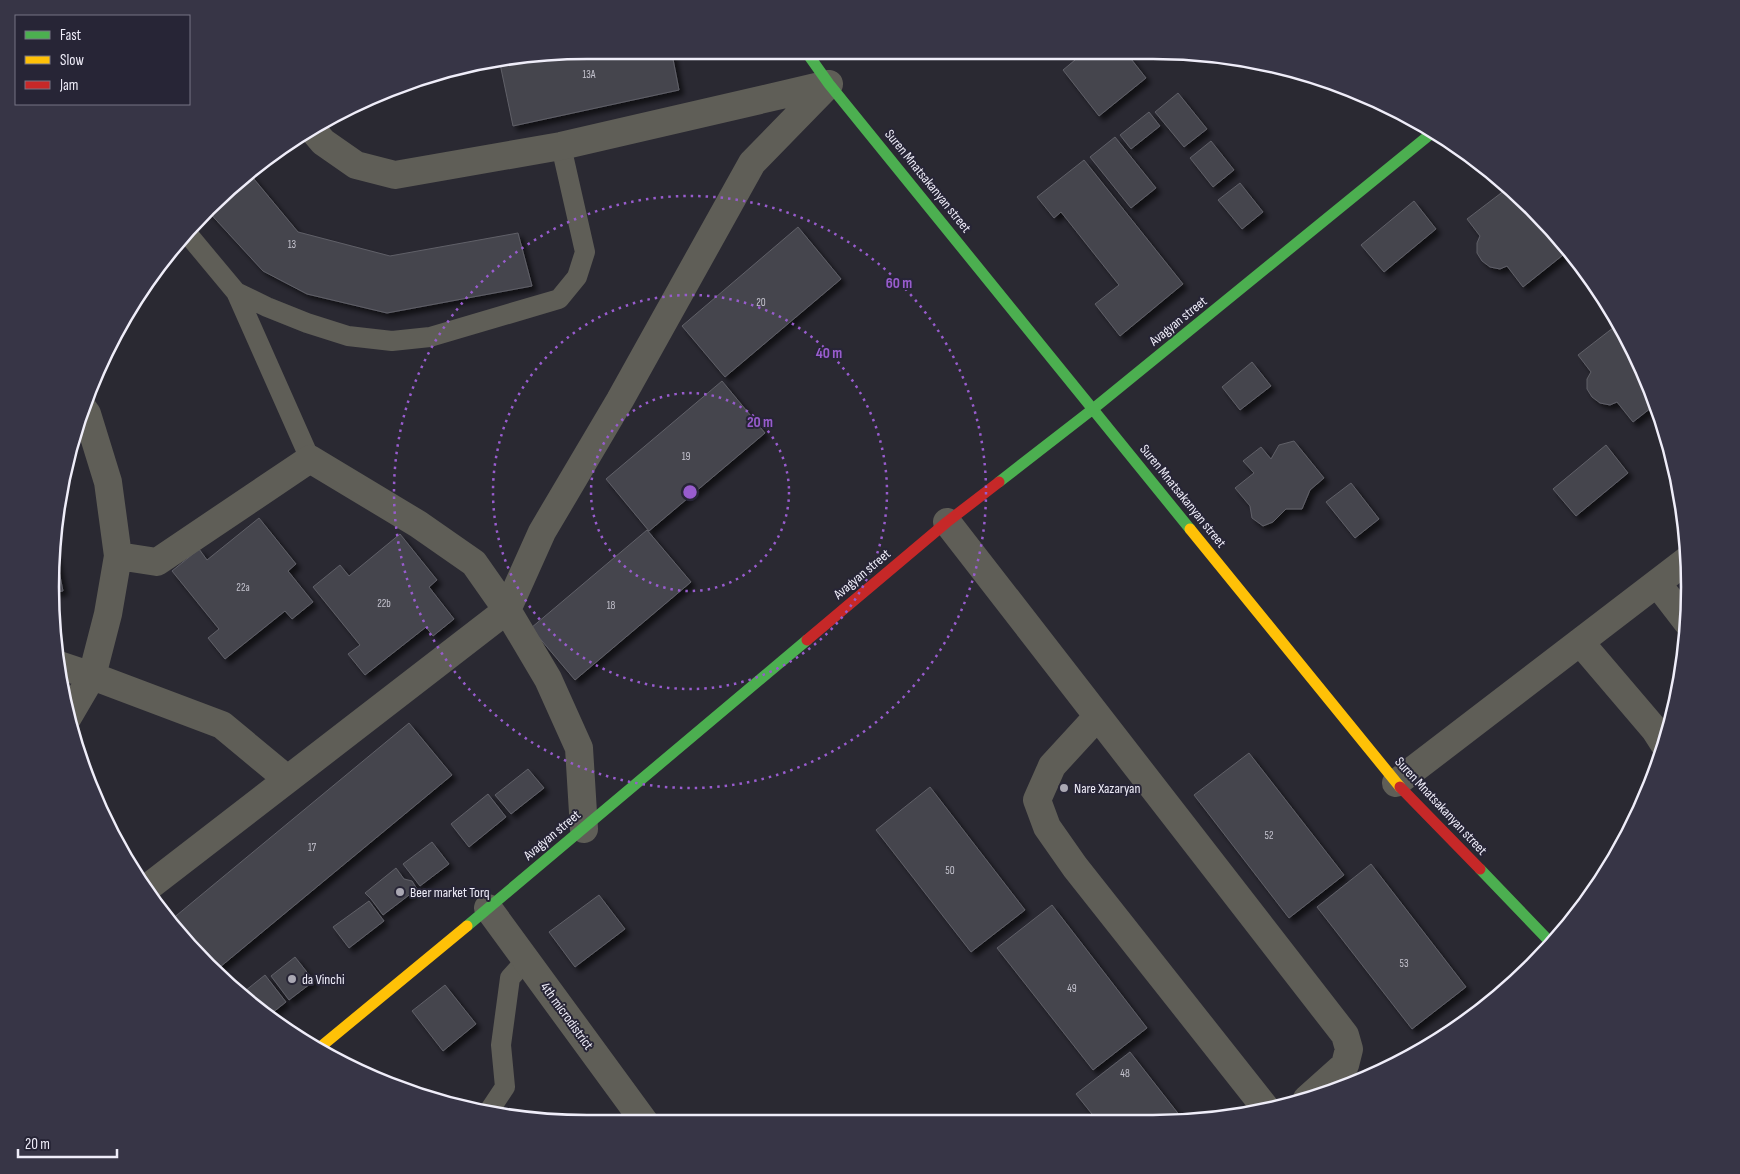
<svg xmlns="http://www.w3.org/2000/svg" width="1740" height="1174" font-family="'Sofia Sans Condensed',sans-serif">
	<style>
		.building { fill: #45454d; stroke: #606068; filter: url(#shadow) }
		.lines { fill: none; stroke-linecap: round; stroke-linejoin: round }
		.lane { stroke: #5f5e57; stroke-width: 20 }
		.street { stroke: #5f5e57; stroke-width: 28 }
		.fast { stroke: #4caf50; stroke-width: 11 }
		.slow { stroke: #ffc107; stroke-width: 11 }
		.jam { stroke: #c62828; stroke-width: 11 }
		.ring { fill: none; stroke: #985cce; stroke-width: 2.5; stroke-dasharray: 2.5 5 }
		.poi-dot { fill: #aaa8b3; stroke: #272536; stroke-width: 2 }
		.labels { text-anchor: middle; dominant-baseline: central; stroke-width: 4; stroke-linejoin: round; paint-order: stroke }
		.number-label { font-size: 11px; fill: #c4c3ce }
		.street-label { font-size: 14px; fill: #efedf9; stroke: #272536 }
		.poi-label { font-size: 14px; fill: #efedf9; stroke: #272536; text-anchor: start }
		.rim { fill: none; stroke: #efedf9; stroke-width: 2.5 }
		.centre { fill: #985cce; stroke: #272536; stroke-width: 2.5 }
		.ring-label { font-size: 15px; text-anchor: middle; font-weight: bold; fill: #985cce; stroke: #272536; stroke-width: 4; stroke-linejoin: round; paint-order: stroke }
	</style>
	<defs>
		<filter id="shadow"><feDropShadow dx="4.5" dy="4.5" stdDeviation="2.5" flood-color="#0009"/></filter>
	</defs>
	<rect width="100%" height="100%" fill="#2a2932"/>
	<!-- building -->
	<path class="building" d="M 1124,50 L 1146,78 L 1099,116 L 1063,70 L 1075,60 L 1068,51 Z
		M 672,54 L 679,90 L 513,126 L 499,59 L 517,55 Z
		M 1178,93 L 1207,129 L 1184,147 L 1155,112 Z
		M 1149,112 L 1160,126 L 1131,149 L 1120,135 Z
		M 1115,137 L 1156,188 L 1131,208 L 1090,157 Z
		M 1211,141 L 1234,170 L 1213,187 L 1190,158 Z
		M 1084,160 L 1183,284 L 1120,336 L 1095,304 L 1119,285 L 1061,212 L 1054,218 L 1037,197 Z
		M 249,173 L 298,232 L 390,256 L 518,233 L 532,286 L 387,313 L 307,294 L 263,271 L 206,209 Z
		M 1240,183 L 1263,212 L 1242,229 L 1218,200 Z
		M 1509,187 L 1533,207 L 1568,251 L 1523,287 L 1507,266 L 1500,269 L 1490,267 L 1482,261 L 1477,253 L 1477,243 L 1480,236 L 1467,219 Z
		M 1414,201 L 1436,229 L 1384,272 L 1361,245 Z
		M 798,227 L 841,279 L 725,377 L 682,326 Z
		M 1618,324 L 1649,381 L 1656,404 L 1633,422 L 1617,402 L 1610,405 L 1600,403 L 1592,397 L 1587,389 L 1587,379 L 1591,372 L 1578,355 Z
		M 1252,362 L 1271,386 L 1240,410 L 1222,387 Z
		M 722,381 L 765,433 L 649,531 L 606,479 Z
		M 1294,441 L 1324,478 L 1310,490 L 1302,509 L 1286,509 L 1273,522 L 1263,526 L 1252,518 L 1250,506 L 1235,488 L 1254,473 L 1243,461 L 1261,447 L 1271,459 L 1279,445 Z
		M 1606,445 L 1628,473 L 1576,516 L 1553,489 Z
		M 1351,483 L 1379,519 L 1355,538 L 1326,502 Z
		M 259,518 L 296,564 L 288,571 L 313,602 L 292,619 L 285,611 L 225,659 L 208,638 L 219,629 L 172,571 L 199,549 L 207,560 Z
		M 647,530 L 691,582 L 575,680 L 531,628 Z
		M 400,534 L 437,580 L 429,587 L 454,619 L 433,636 L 426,627 L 365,675 L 348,654 L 360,645 L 313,587 L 340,565 L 349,576 Z
		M 53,542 L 63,591 L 54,592 L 51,552 Z
		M 409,723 L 452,775 L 214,972 L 207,967 L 171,920 Z
		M 1249,753 L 1344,875 L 1289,918 L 1194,795 Z
		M 528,769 L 544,788 L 511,814 L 495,795 Z
		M 930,787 L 1025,910 L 971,952 L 876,830 Z
		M 488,794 L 506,817 L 469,847 L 451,824 Z
		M 432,842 L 449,864 L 420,886 L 403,864 Z
		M 1371,864 L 1466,987 L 1412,1029 L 1317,907 Z
		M 396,868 L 404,879 L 412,881 L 417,889 L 383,915 L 371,899 L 365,893 Z
		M 599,895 L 625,929 L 575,967 L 549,932 Z
		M 369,901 L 384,921 L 349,948 L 333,927 Z
		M 1052,905 L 1147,1028 L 1093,1070 L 997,948 Z
		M 295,957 L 314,981 L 289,1000 L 271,976 Z
		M 265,975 L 286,1002 L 267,1017 L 240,995 Z
		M 445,985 L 476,1024 L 443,1051 L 412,1011 Z
		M 1418,1044 L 1422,1049 L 1392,1065 Z
		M 1130,1052 L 1184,1121 L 1153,1124 L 1100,1124 L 1076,1094 Z
		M 1358,1075 L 1363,1081 L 1342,1088 Z"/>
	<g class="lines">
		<!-- lane -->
		<path class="lane" d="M 186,232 L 236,292 L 310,459
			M 236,292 L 267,307 L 307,323 L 348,336 L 392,341 L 430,337 L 559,299 L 577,277 L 585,252 L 561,146
			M 487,1114 L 505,1087 L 501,1045 L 510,978 L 526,960"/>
		<!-- street -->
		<path class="street" d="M 312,129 L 323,142 L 356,165 L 395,175 L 561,146 L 829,84
			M 947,522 L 1345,1035 L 1349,1049 L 1345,1065 L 1307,1099
			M 118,556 L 157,562 L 310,459 L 418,524 L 474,563 L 507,610 L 548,679 L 579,748 L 584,829
			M 1657,583 L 1687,622
			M 1580,642 L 1655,730 L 1664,744
			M 59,665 L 92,676 L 222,725 L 287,779
			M 68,717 L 92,676 L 108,614 L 118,556 L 108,482 L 87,414 L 82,407
			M 1097,717 L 1052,766 L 1037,800 L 1047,827 L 1075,867 L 1268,1111
			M 1396,783 L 1687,560
			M 147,888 L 507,610 L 542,532 L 620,400 L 752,163 L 829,84
			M 488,908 L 646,1124"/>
		<!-- fast -->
		<path class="fast" d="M 807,53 L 829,84 L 1190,529
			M 999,482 L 1093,409 L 1433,132
			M 1480,869 L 1552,944
			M 467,926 L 807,640"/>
		<!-- slow -->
		<path class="slow" d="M 1190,529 L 1400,787
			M 318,1049 L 467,926"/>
		<!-- jam -->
		<path class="jam" d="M 807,640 L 947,522 L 999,482
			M 1400,787 L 1480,869"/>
	</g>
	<!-- distance rings -->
	<g class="ring">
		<circle cx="690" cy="492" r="99"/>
		<circle cx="690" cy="492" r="197"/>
		<circle cx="690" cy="492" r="296"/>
	</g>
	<!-- markers -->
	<g class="poi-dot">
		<circle cx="1064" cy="788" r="5"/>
		<circle cx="400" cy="892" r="5"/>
		<circle cx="292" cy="979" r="5"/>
	</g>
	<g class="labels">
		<!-- number labels -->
		<g class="number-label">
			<text x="589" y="74">13A</text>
			<text x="292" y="244">13</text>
			<text x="761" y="302">20</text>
			<text x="686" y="456">19</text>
			<text x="243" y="587">22a</text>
			<text x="384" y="603">22b</text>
			<text x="611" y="605">18</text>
			<text x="1269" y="835">52</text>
			<text x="312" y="847">17</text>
			<text x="950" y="870">50</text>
			<text x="1404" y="963">53</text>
			<text x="1072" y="988">49</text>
			<text x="1125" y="1073">48</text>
		</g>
		<!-- street labels -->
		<g class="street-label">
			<text transform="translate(928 181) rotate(51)">Suren Mnatsakanyan street</text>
			<text transform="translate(1178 321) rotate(-39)">Avagyan street</text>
			<text transform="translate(1183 496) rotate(51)">Suren Mnatsakanyan street</text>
			<text transform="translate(862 574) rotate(-40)">Avagyan street</text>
			<text transform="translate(1441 806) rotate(47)">Suren Mnatsakanyan street</text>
			<text transform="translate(552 835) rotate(-40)">Avagyan street</text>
			<text transform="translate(567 1016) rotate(54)">4th microdistrict</text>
		</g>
		<!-- poi labels -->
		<g class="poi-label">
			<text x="1074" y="788">Nare Xazaryan</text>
			<text x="410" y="892">Beer market Torq</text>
			<text x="302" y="979">da Vinchi</text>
		</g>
	</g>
	<!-- crop -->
	<path d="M0 0H1740V1174H0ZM587 59H1153A528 528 0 0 1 1681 587V587A528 528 0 0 1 1153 1115H587A528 528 0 0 1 59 587V587A528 528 0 0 1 587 59Z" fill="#373546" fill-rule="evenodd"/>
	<path class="rim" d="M587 59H1153A528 528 0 0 1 1681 587V587A528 528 0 0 1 1153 1115H587A528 528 0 0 1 59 587V587A528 528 0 0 1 587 59Z"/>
	<circle cx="690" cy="492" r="8" class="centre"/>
	<g class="ring-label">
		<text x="899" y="288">60 m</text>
		<text x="829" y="358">40 m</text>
		<text x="760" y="427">20 m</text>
	</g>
	<!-- legend -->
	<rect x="15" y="15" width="175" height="90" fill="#272536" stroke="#777584"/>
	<rect x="25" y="31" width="25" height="8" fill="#4caf50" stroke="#777584"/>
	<text x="60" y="40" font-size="15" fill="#efedf9">Fast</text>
	<rect x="25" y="56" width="25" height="8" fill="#ffc107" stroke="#777584"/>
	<text x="60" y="65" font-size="15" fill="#efedf9">Slow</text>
	<rect x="25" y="81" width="25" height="8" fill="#c62828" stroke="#777584"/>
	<text x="60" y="90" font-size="15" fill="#efedf9">Jam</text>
	<!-- scale -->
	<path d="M18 1149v8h99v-8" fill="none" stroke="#efedf9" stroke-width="2.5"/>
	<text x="25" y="1149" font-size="15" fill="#efedf9" stroke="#272536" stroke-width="4" paint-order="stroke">20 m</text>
</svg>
